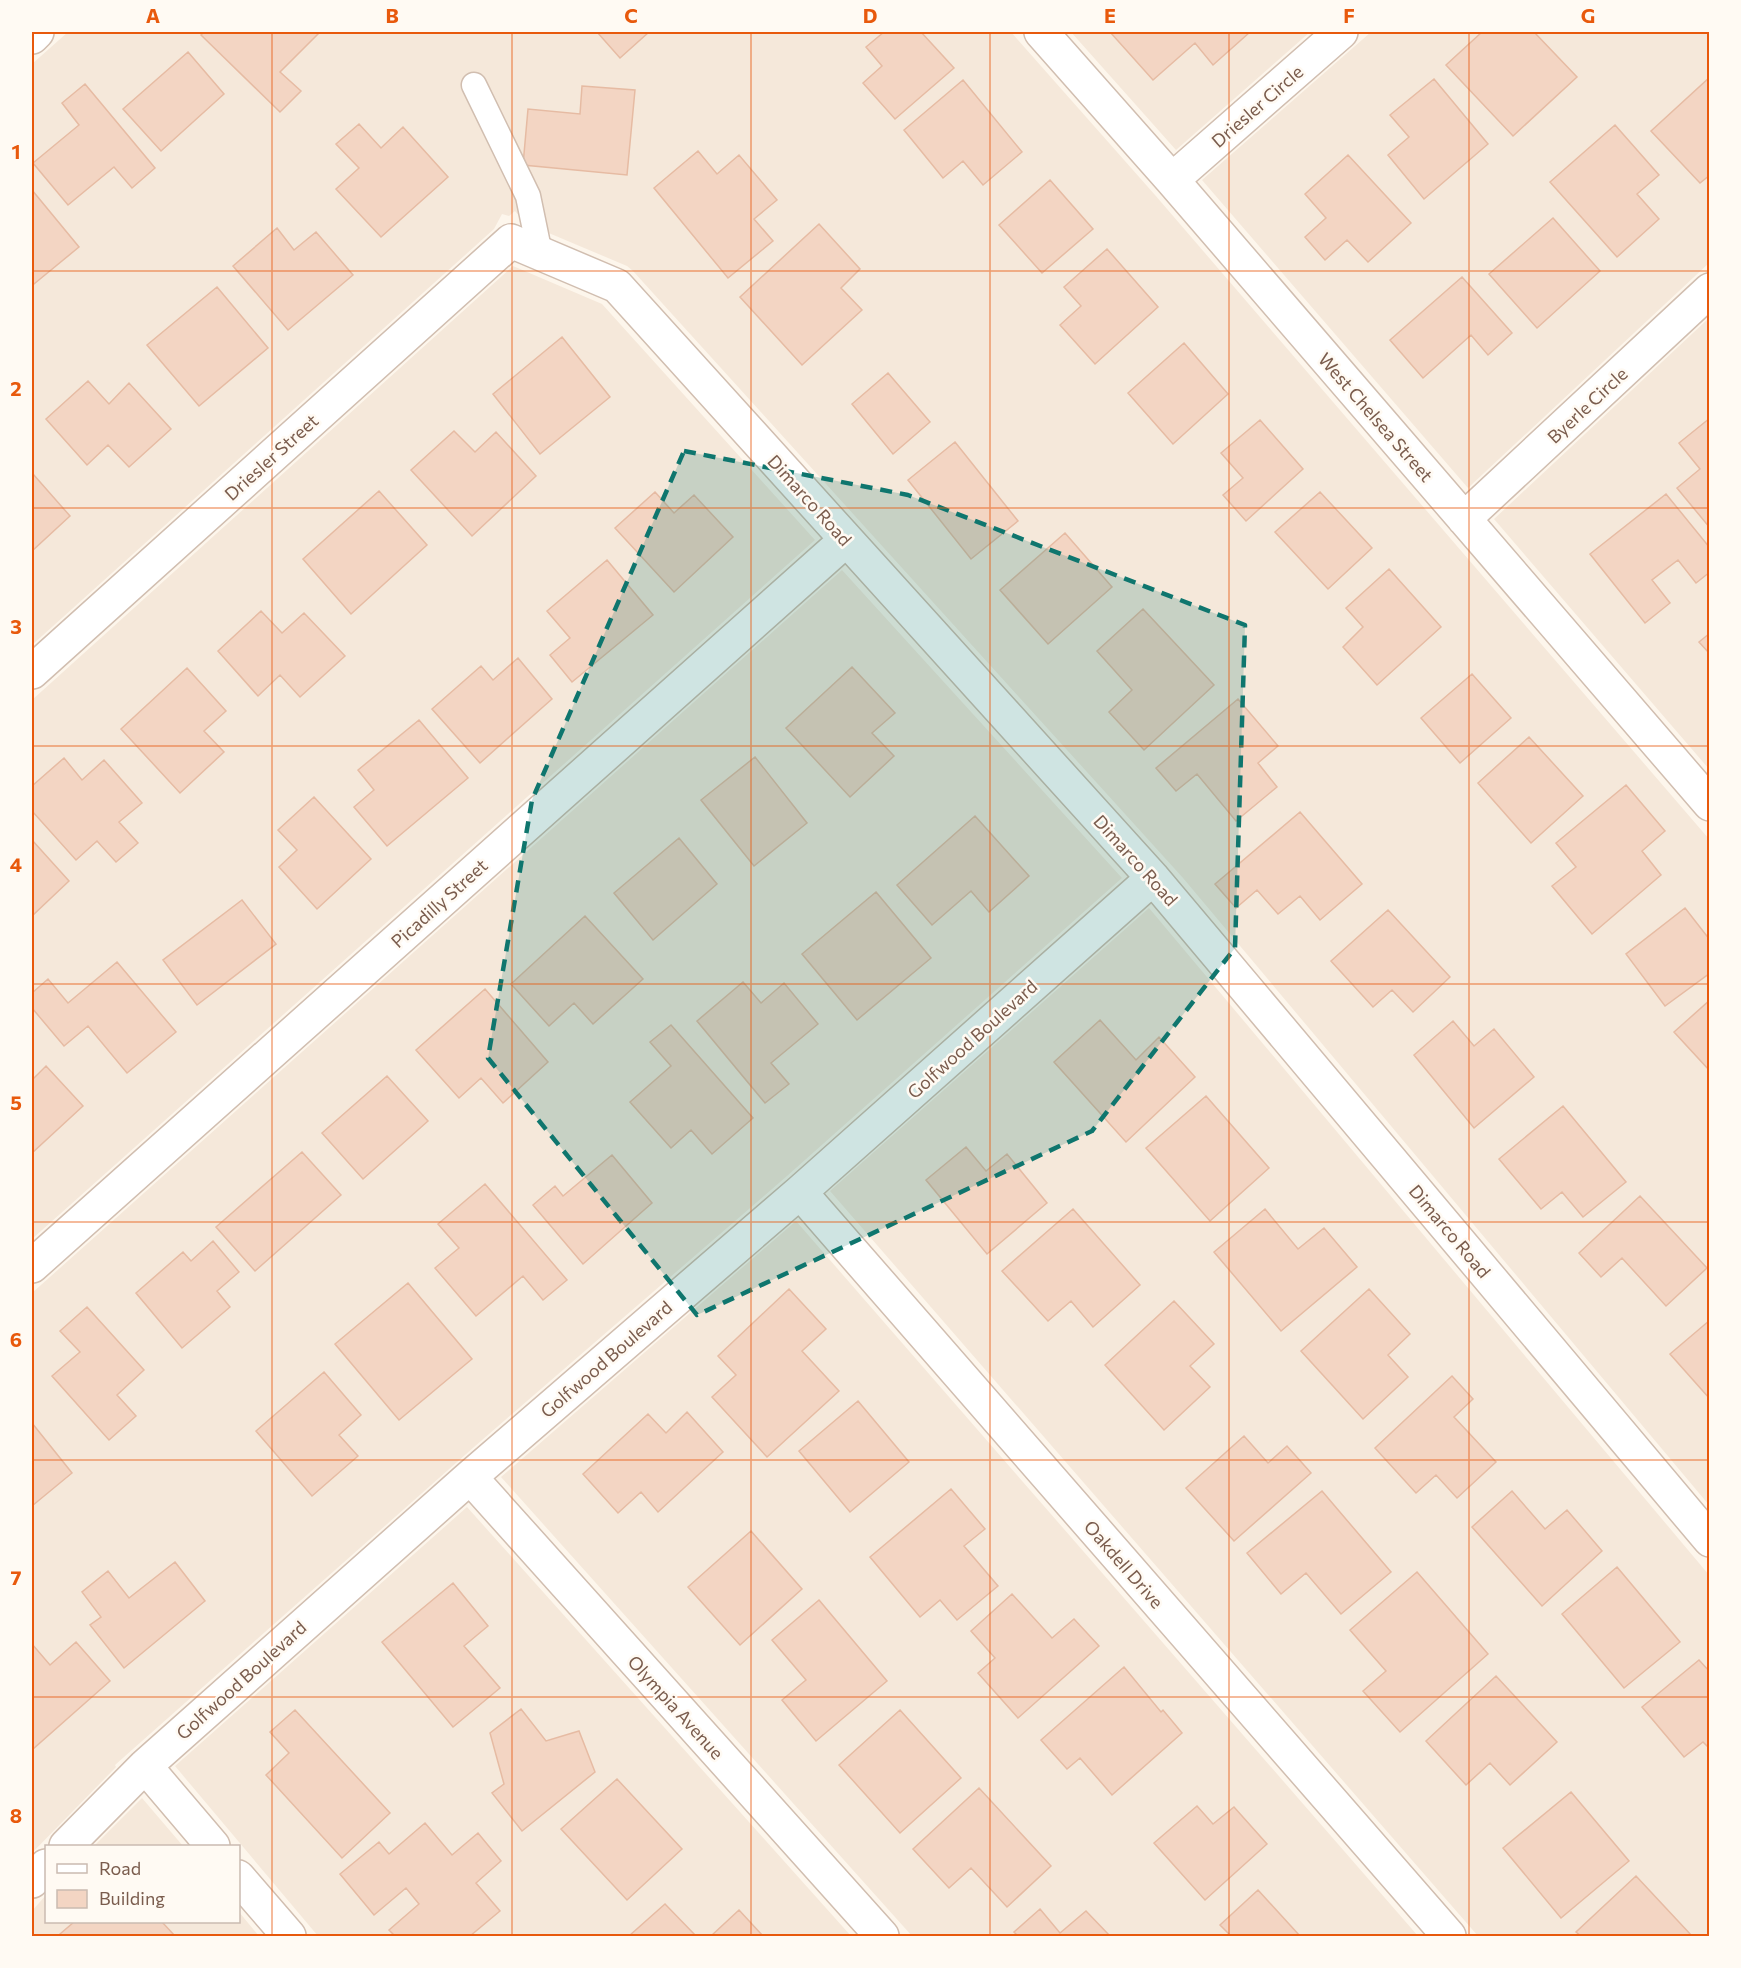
<svg xmlns="http://www.w3.org/2000/svg" width="1741" height="1968" font-family="Commissioner,sans-serif">
	<style>
		.residential { fill: #f5e8da }
		.building { fill: #f3d5c3; stroke: #e6bba3; stroke-width: 1.5 }
		.lines { fill: none; stroke-linecap: round; stroke-linejoin: round }
		.lane-casing { stroke: #d1beb0; stroke-width: 27 }
		.street-casing { stroke: #d1beb0; stroke-width: 36 }
		.lane { stroke: #fff; stroke-width: 24 }
		.street { stroke: #fff; stroke-width: 33 }
		.marked { fill: #0f766e; fill-opacity: 0.2; stroke: #0f766e; stroke-width: 4.5; stroke-dasharray: 12 8; stroke-linejoin: round }
		.grid { fill: none; stroke: #e8590c; stroke-width: 1.5; stroke-opacity: 0.55 }
		.labels { text-anchor: middle; dominant-baseline: central; stroke-width: 5; stroke-linejoin: round; paint-order: stroke }
		.street-label { font-size: 18px; fill: #7a5c4d; stroke: #fffaf3 }
		.neatline { fill: none; stroke: #e8590c; stroke-width: 2 }
		.grid-label { font-size: 20px; text-anchor: middle; font-weight: bold; fill: #e8590c }
	</style>
	<rect width="100%" height="100%" fill="#fdf6ec"/>
	<!-- residential -->
	<path class="residential" d="M 68,32 L 1011,32 L 1155,195 L 1709,839 L 1709,1505 L 1183,878 L 633,271 L 627,266 L 525,223 L 515,211 L 509,216 L 502,214 L 494,229 L 32,645 L 32,64 Z
		M 1071,32 L 1310,32 L 1176,150 Z
		M 1371,32 L 1709,32 L 1709,263 L 1468,488 L 1202,180 Z
		M 513,266 L 602,304 L 815,540 L 32,1239 L 32,700 Z
		M 1709,318 L 1709,769 L 1494,519 Z
		M 842,570 L 1122,878 L 787,1176 L 474,1447 L 115,1765 L 116,1767 L 32,1853 L 32,1293 Z
		M 1149,908 L 1709,1575 L 1709,1936 L 1478,1936 L 830,1191 Z
		M 796,1221 L 1418,1936 L 912,1936 L 501,1477 Z
		M 467,1507 L 851,1936 L 318,1936 L 175,1766 Z
		M 142,1798 L 183,1846 L 94,1846 Z
		M 46,1895 L 46,1922 L 238,1922 L 239,1912 L 259,1936 L 32,1936 L 32,1911 Z"/>
	<!-- building -->
	<path class="building" d="M 204,32 L 320,32 L 280,72 L 301,91 L 280,112 L 201,35 Z
		M 597,32 L 649,32 L 620,58 Z
		M 884,32 L 921,32 L 954,68 L 895,119 L 863,83 L 882,66 L 866,47 Z
		M 1110,32 L 1250,32 L 1213,65 L 1195,43 L 1153,80 Z
		M 1482,32 L 1534,32 L 1577,77 L 1513,136 L 1446,65 Z
		M 188,52 L 224,94 L 161,151 L 123,109 Z
		M 1710,77 L 1710,175 L 1700,183 L 1651,131 Z
		M 1434,79 L 1488,144 L 1424,199 L 1388,155 L 1409,137 L 1390,115 Z
		M 963,80 L 1022,152 L 983,185 L 963,161 L 943,178 L 904,130 Z
		M 85,84 L 155,168 L 132,188 L 114,167 L 68,205 L 33,163 L 79,125 L 62,103 Z
		M 582,86 L 635,90 L 627,175 L 523,165 L 528,109 L 580,114 Z
		M 359,124 L 381,148 L 403,127 L 448,177 L 381,237 L 336,189 L 359,168 L 336,144 Z
		M 1615,125 L 1659,175 L 1637,194 L 1659,219 L 1617,257 L 1550,182 Z
		M 698,151 L 717,174 L 739,155 L 777,200 L 754,219 L 773,241 L 728,278 L 654,188 Z
		M 1348,155 L 1411,223 L 1368,262 L 1347,240 L 1325,260 L 1305,237 L 1326,218 L 1305,194 Z
		M 1050,180 L 1093,229 L 1042,273 L 999,225 Z
		M 32,190 L 79,247 L 34,284 L 32,281 Z
		M 1553,218 L 1600,271 L 1537,328 L 1489,274 Z
		M 819,224 L 860,269 L 841,288 L 862,310 L 802,365 L 740,297 Z
		M 277,228 L 294,250 L 316,232 L 353,275 L 288,330 L 233,266 Z
		M 1107,249 L 1158,307 L 1095,364 L 1060,325 L 1081,306 L 1064,287 Z
		M 1462,277 L 1512,333 L 1488,355 L 1471,335 L 1423,378 L 1390,340 Z
		M 217,287 L 268,348 L 199,406 L 147,345 Z
		M 562,337 L 610,397 L 540,454 L 493,394 Z
		M 1184,343 L 1228,394 L 1173,444 L 1128,393 Z
		M 888,373 L 930,422 L 893,454 L 852,404 Z
		M 88,381 L 109,404 L 129,383 L 171,429 L 129,467 L 108,445 L 87,465 L 46,419 Z
		M 1710,418 L 1710,528 L 1677,488 L 1700,469 L 1679,443 Z
		M 1260,420 L 1303,469 L 1246,521 L 1223,495 L 1243,478 L 1221,453 Z
		M 454,431 L 475,452 L 496,432 L 536,476 L 472,536 L 411,470 Z
		M 955,442 L 1018,521 L 971,559 L 908,480 Z
		M 33,474 L 70,516 L 32,551 L 32,476 Z
		M 379,491 L 427,545 L 351,614 L 303,559 Z
		M 655,492 L 674,513 L 694,495 L 733,537 L 674,592 L 615,528 Z
		M 1320,492 L 1372,548 L 1328,589 L 1275,532 Z
		M 1666,494 L 1710,548 L 1710,572 L 1696,583 L 1678,560 L 1652,580 L 1670,603 L 1645,623 L 1590,554 Z
		M 1065,533 L 1112,587 L 1048,644 L 1000,590 Z
		M 607,560 L 653,615 L 572,682 L 550,655 L 570,638 L 547,611 Z
		M 1389,569 L 1441,627 L 1377,685 L 1343,647 L 1363,627 L 1346,608 Z
		M 1143,609 L 1214,685 L 1144,750 L 1109,712 L 1132,690 L 1097,651 Z
		M 261,611 L 282,633 L 304,613 L 345,656 L 300,697 L 280,675 L 258,696 L 218,651 Z
		M 1710,633 L 1710,654 L 1699,642 Z
		M 518,658 L 552,699 L 480,763 L 432,709 L 481,666 L 493,680 Z
		M 852,667 L 895,713 L 872,733 L 894,756 L 850,797 L 786,728 Z
		M 187,668 L 226,711 L 204,731 L 224,752 L 180,793 L 121,729 Z
		M 1472,674 L 1511,718 L 1460,763 L 1421,718 Z
		M 1238,699 L 1278,746 L 1258,763 L 1277,787 L 1236,821 L 1197,774 L 1176,791 L 1156,768 Z
		M 419,720 L 468,778 L 387,846 L 354,807 L 374,790 L 358,770 Z
		M 1529,737 L 1583,796 L 1531,843 L 1478,783 Z
		M 755,757 L 807,823 L 754,866 L 701,800 Z
		M 64,758 L 82,780 L 104,760 L 142,803 L 119,822 L 138,843 L 116,862 L 97,841 L 76,860 L 32,811 L 32,786 Z
		M 1626,785 L 1665,831 L 1642,851 L 1661,875 L 1592,934 L 1552,886 L 1576,867 L 1556,843 Z
		M 314,797 L 371,859 L 317,909 L 279,867 L 297,850 L 278,830 Z
		M 1300,812 L 1362,884 L 1320,920 L 1300,896 L 1278,914 L 1257,890 L 1236,908 L 1215,884 Z
		M 975,816 L 1029,876 L 989,912 L 971,891 L 932,925 L 897,885 Z
		M 679,838 L 717,884 L 653,940 L 614,893 Z
		M 32,840 L 69,881 L 32,916 Z
		M 876,892 L 931,958 L 857,1020 L 802,954 Z
		M 242,900 L 276,944 L 197,1005 L 163,960 Z
		M 1685,908 L 1710,940 L 1710,973 L 1665,1006 L 1626,954 Z
		M 1388,910 L 1450,977 L 1413,1012 L 1392,990 L 1373,1007 L 1331,961 Z
		M 585,916 L 643,979 L 593,1024 L 574,1003 L 549,1026 L 511,984 Z
		M 117,962 L 176,1032 L 127,1073 L 88,1026 L 64,1046 L 32,1008 L 32,993 L 48,979 L 68,1003 Z
		M 743,982 L 761,1003 L 784,983 L 818,1024 L 771,1063 L 789,1084 L 765,1103 L 697,1021 Z
		M 485,989 L 548,1062 L 503,1103 L 481,1078 L 459,1098 L 416,1050 Z
		M 1710,1000 L 1710,1071 L 1674,1032 Z
		M 1100,1020 L 1136,1060 L 1159,1037 L 1195,1077 L 1126,1142 L 1054,1062 Z
		M 1453,1021 L 1474,1046 L 1494,1029 L 1534,1077 L 1474,1128 L 1414,1055 Z
		M 671,1025 L 753,1118 L 712,1154 L 691,1130 L 671,1148 L 630,1102 L 671,1066 L 650,1042 Z
		M 46,1066 L 83,1106 L 32,1153 L 32,1080 Z
		M 387,1076 L 428,1121 L 363,1179 L 322,1133 Z
		M 1206,1096 L 1269,1168 L 1210,1221 L 1146,1148 Z
		M 1563,1106 L 1626,1182 L 1583,1217 L 1562,1192 L 1541,1209 L 1499,1159 Z
		M 966,1147 L 986,1171 L 1007,1154 L 1047,1203 L 987,1254 L 926,1180 Z
		M 302,1152 L 341,1195 L 255,1271 L 216,1227 Z
		M 612,1155 L 652,1203 L 583,1264 L 533,1205 L 555,1186 L 563,1196 Z
		M 485,1184 L 567,1280 L 543,1300 L 523,1276 L 476,1316 L 435,1268 L 459,1248 L 438,1224 Z
		M 1640,1196 L 1707,1268 L 1666,1306 L 1622,1258 L 1601,1277 L 1579,1253 Z
		M 1073,1209 L 1140,1285 L 1093,1327 L 1071,1301 L 1048,1321 L 1002,1271 Z
		M 1265,1209 L 1298,1249 L 1324,1228 L 1357,1267 L 1281,1331 L 1214,1252 Z
		M 213,1241 L 239,1272 L 217,1291 L 230,1307 L 182,1348 L 136,1293 L 183,1252 L 191,1261 Z
		M 408,1283 L 472,1359 L 399,1420 L 335,1344 Z
		M 789,1289 L 826,1329 L 802,1351 L 839,1391 L 767,1457 L 712,1397 L 736,1375 L 718,1356 Z
		M 1369,1289 L 1410,1334 L 1388,1355 L 1408,1377 L 1363,1419 L 1301,1351 Z
		M 1174,1301 L 1214,1344 L 1190,1366 L 1210,1387 L 1164,1430 L 1105,1365 Z
		M 87,1307 L 144,1370 L 117,1395 L 136,1416 L 109,1440 L 52,1376 L 80,1352 L 60,1331 Z
		M 1710,1320 L 1710,1399 L 1670,1354 Z
		M 324,1372 L 361,1415 L 339,1435 L 358,1456 L 312,1496 L 256,1431 Z
		M 1452,1376 L 1473,1399 L 1454,1417 L 1496,1462 L 1457,1498 L 1436,1475 L 1416,1493 L 1375,1448 Z
		M 858,1401 L 909,1462 L 850,1512 L 799,1451 Z
		M 687,1412 L 723,1452 L 658,1512 L 641,1492 L 618,1513 L 583,1474 L 648,1414 L 666,1433 Z
		M 32,1423 L 72,1473 L 32,1506 Z
		M 1244,1436 L 1268,1463 L 1287,1446 L 1311,1473 L 1234,1541 L 1186,1488 Z
		M 951,1489 L 985,1529 L 964,1546 L 998,1586 L 957,1620 L 940,1600 L 920,1617 L 870,1557 Z
		M 1322,1491 L 1391,1572 L 1341,1614 L 1306,1573 L 1281,1594 L 1247,1553 Z
		M 1512,1491 L 1545,1529 L 1567,1510 L 1602,1551 L 1542,1606 L 1472,1527 Z
		M 751,1531 L 802,1589 L 740,1645 L 688,1587 Z
		M 175,1562 L 205,1601 L 124,1668 L 90,1625 L 101,1617 L 82,1592 L 108,1571 L 129,1598 Z
		M 1617,1567 L 1680,1642 L 1624,1688 L 1562,1614 Z
		M 1417,1572 L 1488,1654 L 1400,1732 L 1363,1691 L 1386,1671 L 1350,1630 Z
		M 453,1583 L 488,1626 L 464,1646 L 500,1688 L 453,1727 L 382,1642 Z
		M 1012,1594 L 1052,1638 L 1074,1619 L 1099,1646 L 1018,1718 L 978,1673 L 995,1658 L 971,1631 Z
		M 819,1600 L 887,1681 L 816,1741 L 782,1700 L 806,1680 L 772,1640 Z
		M 76,1642 L 110,1681 L 33,1749 L 32,1747 L 32,1644 L 50,1665 Z
		M 1699,1660 L 1710,1672 L 1710,1749 L 1703,1742 L 1684,1757 L 1642,1707 Z
		M 1124,1667 L 1161,1712 L 1163,1710 L 1182,1733 L 1112,1795 L 1080,1758 L 1067,1769 L 1041,1740 Z
		M 1496,1676 L 1557,1742 L 1510,1785 L 1490,1763 L 1466,1785 L 1426,1741 Z
		M 521,1709 L 546,1741 L 579,1731 L 595,1772 L 522,1831 L 492,1793 L 504,1784 L 490,1733 Z
		M 295,1710 L 390,1813 L 342,1858 L 266,1775 L 289,1753 L 270,1732 Z
		M 900,1710 L 961,1778 L 900,1833 L 839,1765 Z
		M 617,1779 L 682,1849 L 627,1900 L 561,1829 Z
		M 979,1788 L 1051,1866 L 1007,1907 L 971,1868 L 949,1888 L 913,1849 Z
		M 1571,1792 L 1629,1861 L 1561,1918 L 1503,1848 Z
		M 1197,1806 L 1213,1824 L 1234,1807 L 1267,1844 L 1205,1900 L 1154,1843 Z
		M 425,1823 L 452,1855 L 478,1833 L 501,1861 L 476,1883 L 500,1911 L 470,1936 L 395,1936 L 389,1930 L 419,1904 L 406,1888 L 374,1915 L 340,1874 L 379,1842 L 389,1854 Z
		M 1636,1876 L 1692,1936 L 1581,1936 L 1576,1932 Z
		M 1258,1890 L 1300,1936 L 1231,1936 L 1220,1925 Z
		M 665,1904 L 696,1936 L 629,1936 Z
		M 1040,1909 L 1060,1933 L 1086,1911 L 1110,1936 L 1018,1936 L 1014,1932 Z
		M 739,1910 L 763,1936 L 711,1936 Z
		M 74,1922 L 162,1922 L 175,1936 L 62,1936 L 60,1934 Z"/>
	<g class="lines">
		<defs>
			<path id="lane" d="M 474,85 L 528,196 L 540,254"/>
			<path id="street" d="M 1041,32 L 1172,180 L 1710,804
				M 32,37 L 37,32
				M 1172,180 L 1341,32
				M 1464,519 L 1710,290
				M 32,672 L 511,241 L 617,286 L 1153,878 L 1710,1540
				M 800,1192 L 1449,1936
				M 32,1266 L 846,540
				M 470,1477 L 882,1936
				M 145,1766 L 213,1846
				M 66,1846 L 145,1766 L 470,1477 L 800,1192 L 1153,878
				M 238,1877 L 289,1936
				M 32,1881 L 46,1866"/>
		</defs>
		<!-- lane casing -->
		<use href="#lane" class="lane-casing"/>
		<!-- street casing -->
		<use href="#street" class="street-casing"/>
		<!-- lane -->
		<use href="#lane" class="lane"/>
		<!-- street -->
		<use href="#street" class="street"/>
	</g>
	<!-- marked area -->
	<path class="marked" d="M 684,451 L 908,495 L 1245,625 L 1235,948 L 1092,1131 L 697,1315 L 488,1058 L 532,800 Z"/>
	<!-- grid -->
	<path class="grid" d="M 272,32 L 272,1936M 512,32 L 512,1936M 751,32 L 751,1936M 990,32 L 990,1936M 1229,32 L 1229,1936M 1469,32 L 1469,1936M 32,271 L 1710,271M 32,508 L 1710,508M 32,746 L 1710,746M 32,984 L 1710,984M 32,1222 L 1710,1222M 32,1460 L 1710,1460M 32,1697 L 1710,1697"/>
	<g class="labels">
		<!-- street labels -->
		<g class="street-label">
			<text transform="translate(1257 106) rotate(-41)">Driesler Circle</text>
			<text transform="translate(1587 405) rotate(-43)">Byerle Circle</text>
			<text transform="translate(1376 417) rotate(49)">West Chelsea Street</text>
			<text transform="translate(271 457) rotate(-42)">Driesler Street</text>
			<text transform="translate(810 500) rotate(48)">Dimarco Road</text>
			<text transform="translate(1136 860) rotate(48)">Dimarco Road</text>
			<text transform="translate(439 903) rotate(-42)">Picadilly Street</text>
			<text transform="translate(972 1039) rotate(-42)">Golfwood Boulevard</text>
			<text transform="translate(1450 1231) rotate(50)">Dimarco Road</text>
			<text transform="translate(606 1359) rotate(-41)">Golfwood Boulevard</text>
			<text transform="translate(1124 1564) rotate(49)">Oakdell Drive</text>
			<text transform="translate(241 1680) rotate(-42)">Golfwood Boulevard</text>
			<text transform="translate(676 1707) rotate(48)">Olympia Avenue</text>
		</g>
	</g>
	<!-- border -->
	<rect width="1741" height="1968" fill="none" stroke="#fffaf3" stroke-width="66"/>
	<!-- legend -->
	<rect x="45" y="1845" width="195" height="78" fill="#fffaf3" stroke="#cabbb1" stroke-width="1.5"/>
	<rect x="57" y="1864" width="30" height="9" fill="#ffffff" stroke="#cabbb1" stroke-width="1.5"/>
	<text x="99" y="1875" font-size="18" fill="#7a5c4d">Road</text>
	<rect x="57" y="1890" width="30" height="18" fill="#f3d5c3" stroke="#cabbb1" stroke-width="1.5"/>
	<text x="99" y="1905" font-size="18" fill="#7a5c4d">Building</text>
	<rect x="33" y="33" width="1675" height="1902" class="neatline"/>
	<g class="grid-label">
		<text x="153" y="23">A</text>
		<text x="392" y="23">B</text>
		<text x="631" y="23">C</text>
		<text x="870" y="23">D</text>
		<text x="1110" y="23">E</text>
		<text x="1349" y="23">F</text>
		<text x="1588" y="23">G</text>
		<text x="16" y="159">1</text>
		<text x="16" y="396">2</text>
		<text x="16" y="634">3</text>
		<text x="16" y="872">4</text>
		<text x="16" y="1110">5</text>
		<text x="16" y="1347">6</text>
		<text x="16" y="1585">7</text>
		<text x="16" y="1823">8</text>
	</g>
</svg>
